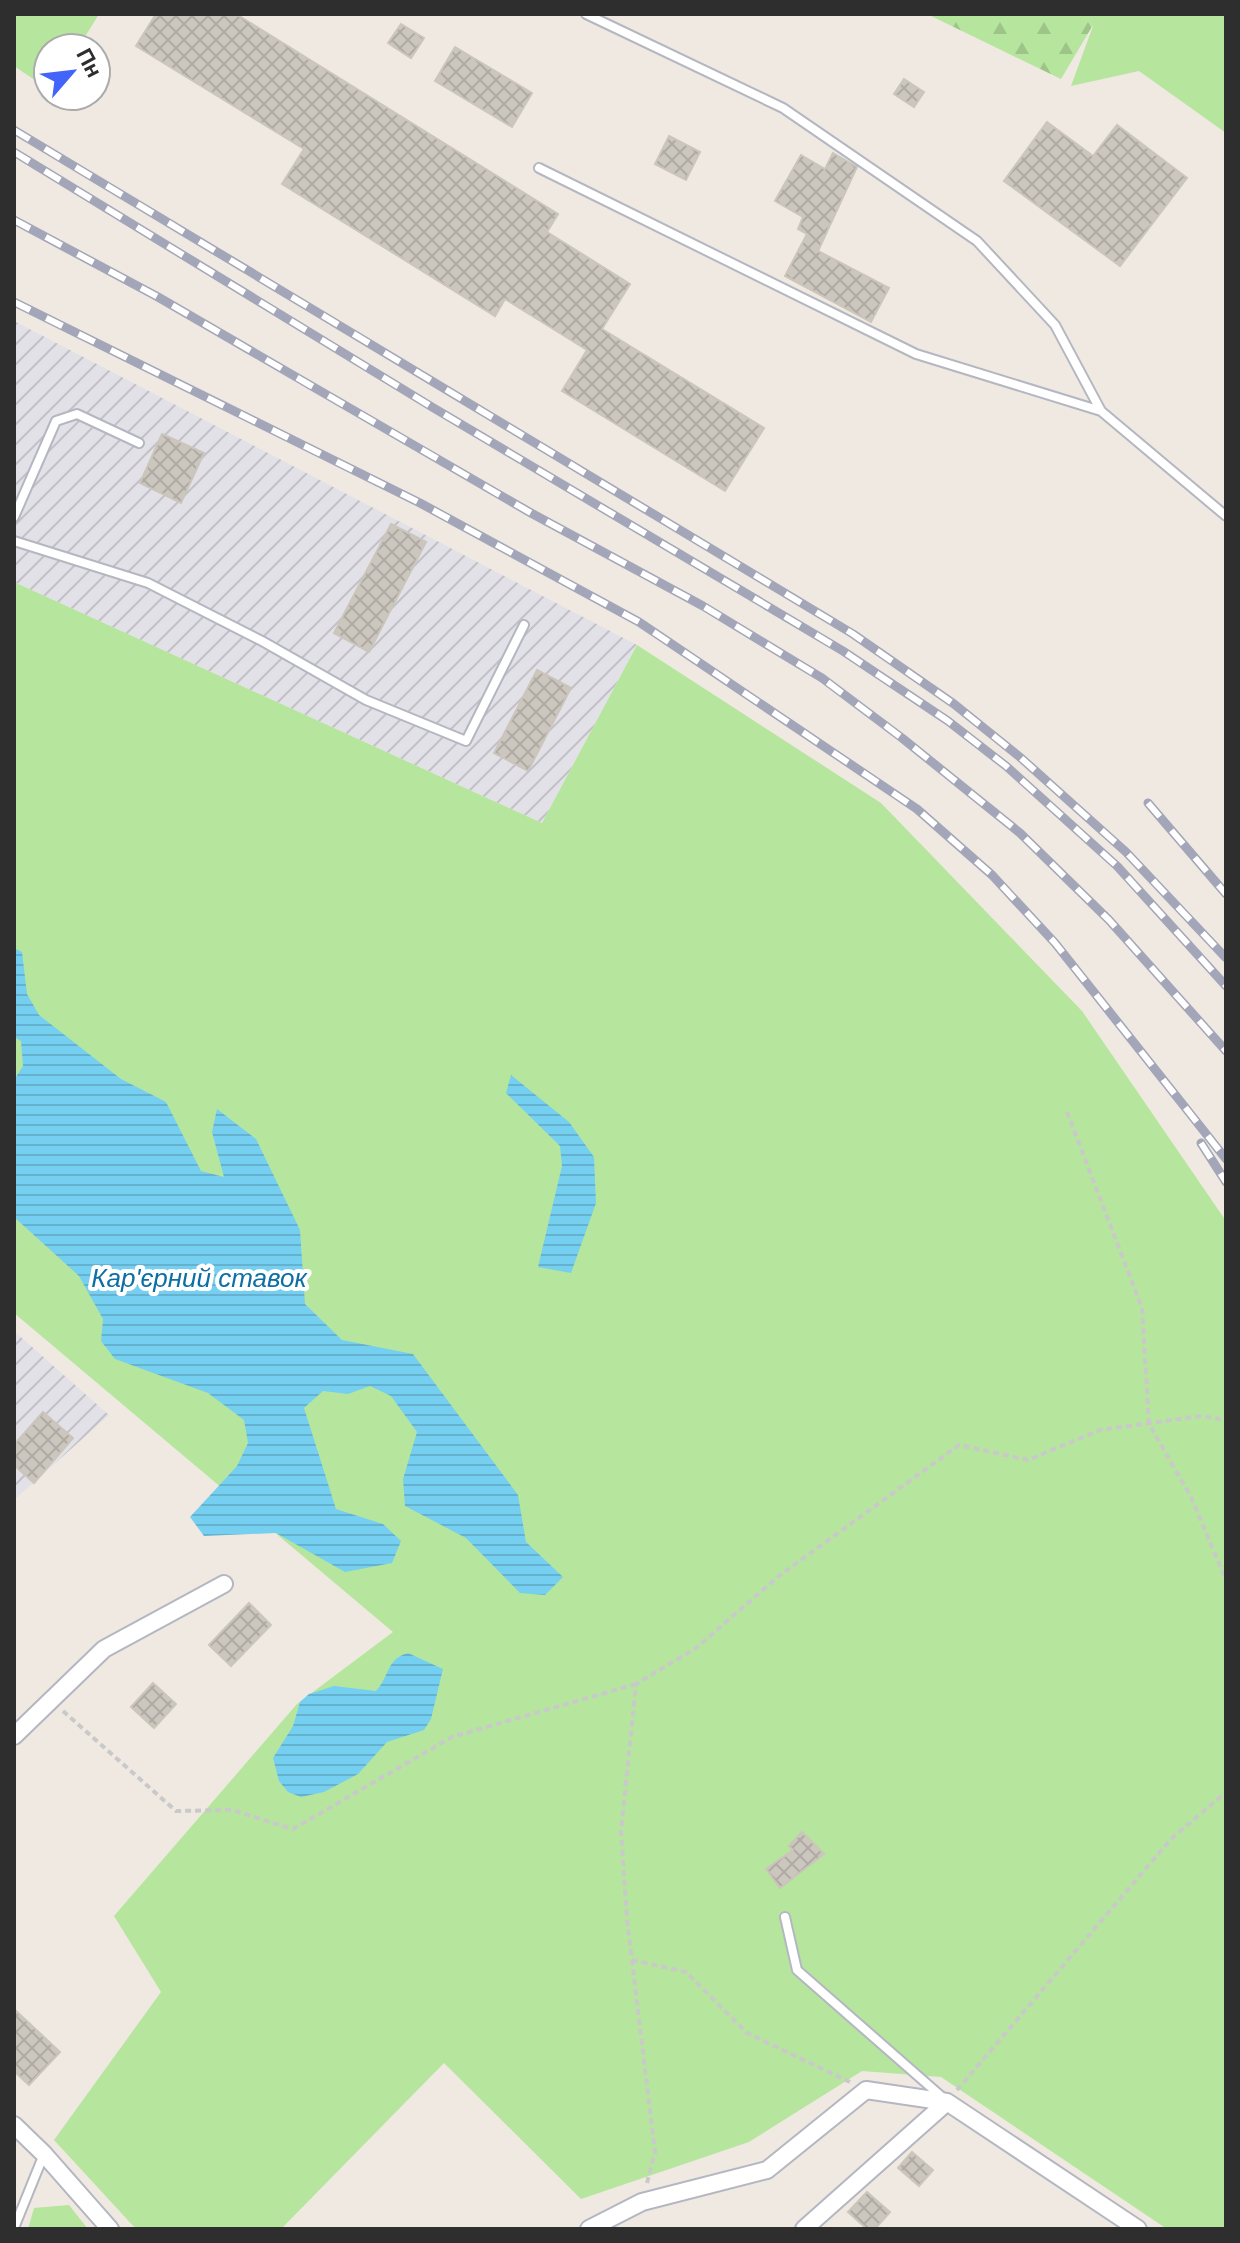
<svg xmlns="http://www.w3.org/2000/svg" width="1240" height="2243" font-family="Helvetica,sans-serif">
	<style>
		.industrial { fill: url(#industrial-furrows) }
		.grass { fill: #b6e59e }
		.forest { fill: url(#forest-firs) }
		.water { fill: url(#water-rules) }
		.building { fill: url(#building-cross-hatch); stroke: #cbc5ba; stroke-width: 2 }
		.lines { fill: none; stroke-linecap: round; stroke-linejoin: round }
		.service-casing { stroke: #b4b7c1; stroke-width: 12 }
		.minor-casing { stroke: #b4b7c1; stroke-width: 20 }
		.path { stroke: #c9c9c9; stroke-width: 4; stroke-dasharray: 6 4; stroke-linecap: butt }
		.service { stroke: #fff; stroke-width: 8 }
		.minor { stroke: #fff; stroke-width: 16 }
		.rail-casing { stroke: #a3a6b8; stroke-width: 9 }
		.rail { stroke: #fff; stroke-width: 6; stroke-dasharray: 18; stroke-linecap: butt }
		.labels { text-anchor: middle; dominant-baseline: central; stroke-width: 8; stroke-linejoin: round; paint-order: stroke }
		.water-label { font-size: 26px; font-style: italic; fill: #0d6fa3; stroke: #fff }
	</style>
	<defs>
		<pattern id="industrial-furrows" width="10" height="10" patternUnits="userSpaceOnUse" patternTransform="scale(2)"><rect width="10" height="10" fill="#e3e1e8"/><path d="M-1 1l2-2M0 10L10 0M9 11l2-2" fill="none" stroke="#c3c1c7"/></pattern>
		<pattern id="forest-firs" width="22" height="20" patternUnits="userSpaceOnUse" patternTransform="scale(2)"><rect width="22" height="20" fill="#b6e59e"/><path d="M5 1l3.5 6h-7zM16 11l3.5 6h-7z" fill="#9dc588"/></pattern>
		<pattern id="water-rules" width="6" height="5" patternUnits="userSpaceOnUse" patternTransform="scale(2)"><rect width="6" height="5" fill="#75cff0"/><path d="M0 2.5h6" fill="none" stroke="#66b2ce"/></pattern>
		<pattern id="building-cross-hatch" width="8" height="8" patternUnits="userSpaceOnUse" patternTransform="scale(2)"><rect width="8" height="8" fill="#cbc7bf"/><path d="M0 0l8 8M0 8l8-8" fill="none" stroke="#afaba4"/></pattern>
	</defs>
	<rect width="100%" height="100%" fill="#efe9e1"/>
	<!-- industrial -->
	<path class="industrial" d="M 14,321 L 637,645 L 542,823 L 14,582 Z
		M 14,1331 L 109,1415 L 14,1500 Z"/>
	<!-- grass -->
	<path class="grass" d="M 14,14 L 99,14 L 78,48 L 48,48 L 48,89 L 14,66 Z
		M 1071,14 L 1226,14 L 1226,133 L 1139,71 L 1071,86 L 1093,26 Z
		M 14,582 L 542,823 L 637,645 L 881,803 L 1082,1011 L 1226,1221 L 1226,2229 L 1167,2229 L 941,2077 L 862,2071 L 749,2142 L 581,2199 L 444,2063 L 281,2229 L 136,2229 L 54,2140 L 161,1992 L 114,1916 L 297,1704 L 393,1632 L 14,1313 Z
		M 69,2205 L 88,2229 L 28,2229 L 34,2208 Z"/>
	<!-- forest -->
	<path class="forest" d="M 927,14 L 1071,14 L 1093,25 L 1061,79 Z"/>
	<!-- water -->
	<path class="water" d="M 14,948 L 22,952 L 27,994 L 39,1015 L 121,1079 L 166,1102 L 201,1171 L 224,1177 L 212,1132 L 217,1109 L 256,1139 L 300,1230 L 305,1304 L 342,1340 L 413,1354 L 518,1495 L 526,1542 L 563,1577 L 545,1595 L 520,1593 L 466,1538 L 405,1506 L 403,1479 L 417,1432 L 391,1396 L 370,1386 L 348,1394 L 323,1391 L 304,1408 L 336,1509 L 383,1524 L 401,1541 L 392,1563 L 345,1572 L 276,1533 L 204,1536 L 190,1517 L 237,1466 L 248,1443 L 244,1420 L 208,1393 L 115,1359 L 101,1341 L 103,1319 L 79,1276 L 14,1217 L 14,1080 L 23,1066 L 21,1041 L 14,1037 Z
		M 511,1075 L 569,1122 L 594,1157 L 596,1203 L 571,1273 L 538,1267 L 562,1166 L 560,1146 L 506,1093 Z
		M 408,1653 L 443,1669 L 431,1719 L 424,1730 L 387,1742 L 358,1774 L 324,1792 L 301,1797 L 288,1792 L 279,1781 L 273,1758 L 293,1726 L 300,1702 L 309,1694 L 334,1686 L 376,1691 C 390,1676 386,1659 408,1653 Z"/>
	<!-- building -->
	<path class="building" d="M 156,14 L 236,14 L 558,214 L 547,232 L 630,284 L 602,329 L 764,428 L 725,491 L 562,391 L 587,350 L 505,299 L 495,316 L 282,184 L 304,149 L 136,46 Z
		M 401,24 L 424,38 L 411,58 L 388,43 Z
		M 455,47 L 532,93 L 512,127 L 435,81 Z
		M 904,79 L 924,92 L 914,107 L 894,94 Z
		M 1047,122 L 1093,156 L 1117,125 L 1187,178 L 1120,266 L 1004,181 Z
		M 669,136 L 700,152 L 686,180 L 655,164 Z
		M 833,153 L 857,167 L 818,251 L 889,288 L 871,322 L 785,276 L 807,234 L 798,229 L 803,217 L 775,201 L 801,155 L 825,169 Z
		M 162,434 L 204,453 L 181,503 L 140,483 Z
		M 391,524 L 426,542 L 369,652 L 334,633 Z
		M 537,670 L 571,688 L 528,771 L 494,753 Z
		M 43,1412 L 73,1438 L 34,1483 L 14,1465 L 14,1445 Z
		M 249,1603 L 271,1625 L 231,1666 L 209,1645 Z
		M 153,1683 L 176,1704 L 154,1728 L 131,1707 Z
		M 802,1832 L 824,1854 L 780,1888 L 766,1869 L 793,1850 L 789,1846 Z
		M 14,2009 L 60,2052 L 29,2085 L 14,2071 Z
		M 912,2152 L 933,2170 L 919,2186 L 898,2168 Z
		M 867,2192 L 890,2212 L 875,2229 L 867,2229 L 848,2212 Z"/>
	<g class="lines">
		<defs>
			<path id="service" d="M 586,14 L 783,108 L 977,241 L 1055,325 L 1101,411 L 1226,516
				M 539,168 L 916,354 L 1101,411
				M 14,517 L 56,421 L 77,414 L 139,443
				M 14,541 L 148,583 L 262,641 L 366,700 L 466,741 L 524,625
				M 785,1917 L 797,1970 L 942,2097
				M 14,2228 L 44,2154"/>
			<path id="minor" d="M 14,1736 L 104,1649 L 224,1584
				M 14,2125 L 44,2154 L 110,2229
				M 589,2229 L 642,2202 L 767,2170 L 866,2090 L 947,2102 L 1138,2229
				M 804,2229 L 947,2102"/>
		</defs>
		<!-- service casing -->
		<use href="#service" class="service-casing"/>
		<!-- minor casing -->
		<use href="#minor" class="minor-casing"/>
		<!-- path -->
		<path class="path" d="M 1067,1112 L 1142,1308 L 1149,1424 L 1191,1497 L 1226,1580
			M 63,1711 L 176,1811 L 232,1810 L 293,1829 L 452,1737 L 636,1684
			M 632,1960 L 686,1972 L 747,2033 L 850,2082
			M 957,2090 L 1171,1839 L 1226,1792
			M 647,2183 L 655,2152 L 627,1919 L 621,1832 L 636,1684 L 696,1648 L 779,1576 L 959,1445 L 1028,1460 L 1100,1430 L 1201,1416 L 1226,1420"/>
		<!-- service -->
		<use href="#service" class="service"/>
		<!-- minor -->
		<use href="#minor" class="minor"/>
		<defs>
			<path id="rail" d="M 14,130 L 853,634 L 954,704 L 1021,758 L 1126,852 L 1226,958
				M 14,152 L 432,407 L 843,651 L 948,721 L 1006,766 L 1117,866 L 1226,986
				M 14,220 L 158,297 L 531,513 L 703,606 L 822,678 L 902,738 L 1020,833 L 1109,920 L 1226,1051
				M 14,302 L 420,503 L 639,622 L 917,809 L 992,875 L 1055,943 L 1226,1159
				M 1148,803 L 1226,894
				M 1201,1143 L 1226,1182"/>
		</defs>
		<!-- rail casing -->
		<use href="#rail" class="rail-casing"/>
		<!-- rail -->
		<use href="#rail" class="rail"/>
	</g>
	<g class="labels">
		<!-- water labels -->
		<g class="water-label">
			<text x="199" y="1278">Кар'єрний ставок</text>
		</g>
	</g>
	<!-- border -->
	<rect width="1240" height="2243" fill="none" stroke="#2e2e2e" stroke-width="32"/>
	<!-- north arrow -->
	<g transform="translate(72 72) rotate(62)"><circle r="38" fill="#ffffff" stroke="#ababab" stroke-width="2"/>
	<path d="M0-6L14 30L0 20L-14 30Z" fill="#4264fb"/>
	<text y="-12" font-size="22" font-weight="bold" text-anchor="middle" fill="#2e2e2e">Пн</text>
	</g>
</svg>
